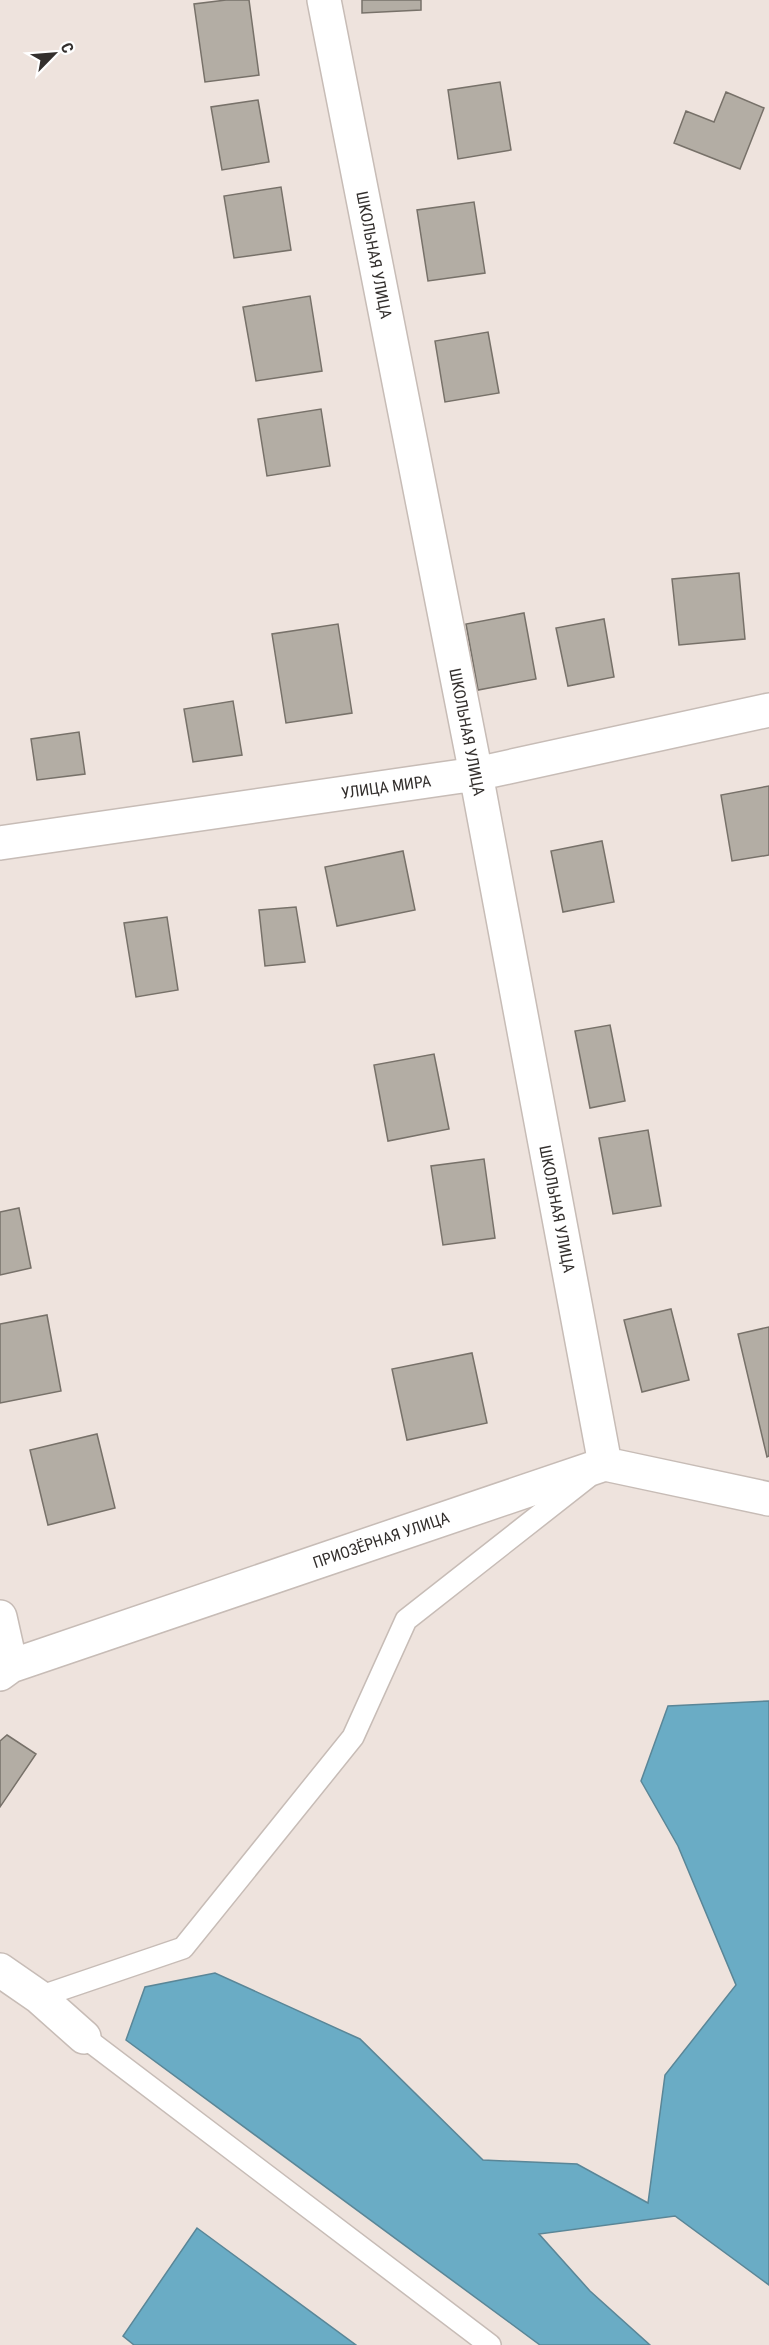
<svg xmlns="http://www.w3.org/2000/svg" width="769" height="2345" font-family="'Roboto Condensed',sans-serif">
	<style>
		.water { fill: #6aacc5; stroke: #5a8697; stroke-width: 1.5 }
		.building { fill: #b3ada4; stroke: #777169; stroke-width: 1.5 }
		.lines { fill: none; stroke-linecap: round; stroke-linejoin: round }
		.lane-casing { stroke: #c7bcb6; stroke-width: 24 }
		.street-casing { stroke: #c7bcb6; stroke-width: 36 }
		.lane { stroke: #fff; stroke-width: 21 }
		.street { stroke: #fff; stroke-width: 33 }
		.labels { text-anchor: middle; dominant-baseline: central; stroke-width: 4.5; stroke-linejoin: round; paint-order: stroke }
		.street-label { font-size: 16px; fill: #332f2d; stroke: #fff }
	</style>
	<rect width="100%" height="100%" fill="#eee3dd"/>
	<!-- water -->
	<path class="water" d="M 769,1701 L 769,2285 L 675,2216 L 539,2234 L 590,2291 L 650,2345 L 540,2345 L 126,2040 L 145,1987 L 215,1973 L 360,2039 L 483,2160 L 577,2164 L 648,2203 L 665,2075 L 736,1985 L 678,1846 L 641,1781 L 668,1706 Z
		M 197,2228 L 356,2345 L 134,2345 L 123,2336 Z"/>
	<!-- building -->
	<path class="building" d="M 226,0 L 249,0 L 259,75 L 205,82 L 194,4 Z
		M 362,0 L 421,0 L 421,10 L 362,13 Z
		M 500,82 L 511,150 L 458,159 L 448,90 Z
		M 726,92 L 764,108 L 740,169 L 674,143 L 686,111 L 714,122 Z
		M 258,100 L 269,162 L 222,170 L 211,107 Z
		M 281,187 L 291,250 L 234,258 L 224,196 Z
		M 474,202 L 485,273 L 428,281 L 417,210 Z
		M 310,296 L 322,371 L 256,381 L 243,307 Z
		M 488,332 L 499,393 L 445,402 L 435,341 Z
		M 321,409 L 330,466 L 267,476 L 258,419 Z
		M 739,573 L 745,639 L 679,645 L 672,579 Z
		M 524,613 L 536,679 L 478,690 L 466,624 Z
		M 604,619 L 614,677 L 568,686 L 556,628 Z
		M 338,624 L 352,713 L 286,723 L 272,634 Z
		M 233,701 L 242,755 L 193,762 L 184,709 Z
		M 79,732 L 85,774 L 37,780 L 31,739 Z
		M 769,786 L 769,855 L 732,861 L 721,795 Z
		M 602,841 L 614,902 L 563,912 L 551,851 Z
		M 403,851 L 415,910 L 337,926 L 325,867 Z
		M 296,907 L 305,962 L 265,966 L 259,910 Z
		M 167,917 L 178,990 L 136,997 L 124,923 Z
		M 610,1025 L 625,1101 L 590,1108 L 575,1031 Z
		M 434,1054 L 449,1129 L 388,1141 L 374,1065 Z
		M 648,1130 L 661,1206 L 613,1214 L 599,1138 Z
		M 484,1159 L 495,1238 L 443,1245 L 431,1166 Z
		M 19,1208 L 31,1268 L 0,1275 L 0,1212 Z
		M 671,1309 L 689,1380 L 642,1392 L 624,1320 Z
		M 47,1315 L 61,1391 L 0,1403 L 0,1324 Z
		M 769,1327 L 769,1456 L 767,1457 L 738,1334 Z
		M 472,1353 L 487,1423 L 407,1440 L 392,1369 Z
		M 97,1434 L 115,1508 L 48,1525 L 30,1450 Z
		M 7,1735 L 36,1754 L 0,1807 L 0,1741 Z"/>
	<g class="lines">
		<defs>
			<path id="lane" d="M 39,1997 L 183,1948 L 353,1737 L 406,1620 L 588,1477
				M 84,2037 L 490,2345"/>
			<path id="street" d="M 324,0 L 476,774 L 605,1464
				M 0,843 L 476,774 L 769,710
				M 0,1617 L 11,1666
				M 0,1674 L 11,1666 L 605,1464 L 769,1499
				M 0,1970 L 39,1997 L 84,2037"/>
		</defs>
		<!-- lane casing -->
		<use href="#lane" class="lane-casing"/>
		<!-- street casing -->
		<use href="#street" class="street-casing"/>
		<!-- lane -->
		<use href="#lane" class="lane"/>
		<!-- street -->
		<use href="#street" class="street"/>
	</g>
	<g class="labels">
		<!-- street labels -->
		<g class="street-label">
			<text transform="translate(374 255) rotate(79)">ШКОЛЬНАЯ УЛИЦА</text>
			<text transform="translate(467 732) rotate(79)">ШКОЛЬНАЯ УЛИЦА</text>
			<text transform="translate(386 787) rotate(-8)">УЛИЦА МИРА</text>
			<text transform="translate(557 1209) rotate(79)">ШКОЛЬНАЯ УЛИЦА</text>
			<text transform="translate(381 1540) rotate(-19)">ПРИОЗЁРНАЯ УЛИЦА</text>
		</g>
	</g>
	<!-- north arrow -->
	<g transform="translate(54 54) rotate(65)" stroke="#ffffff" stroke-width="4.5" paint-order="stroke">
	<path d="M0-4.5L10 22L0 15L-10 22Z" fill="#332f2d"/>
	<text y="-9" font-size="16" font-weight="bold" text-anchor="middle" fill="#332f2d">С</text>
	</g>
</svg>
